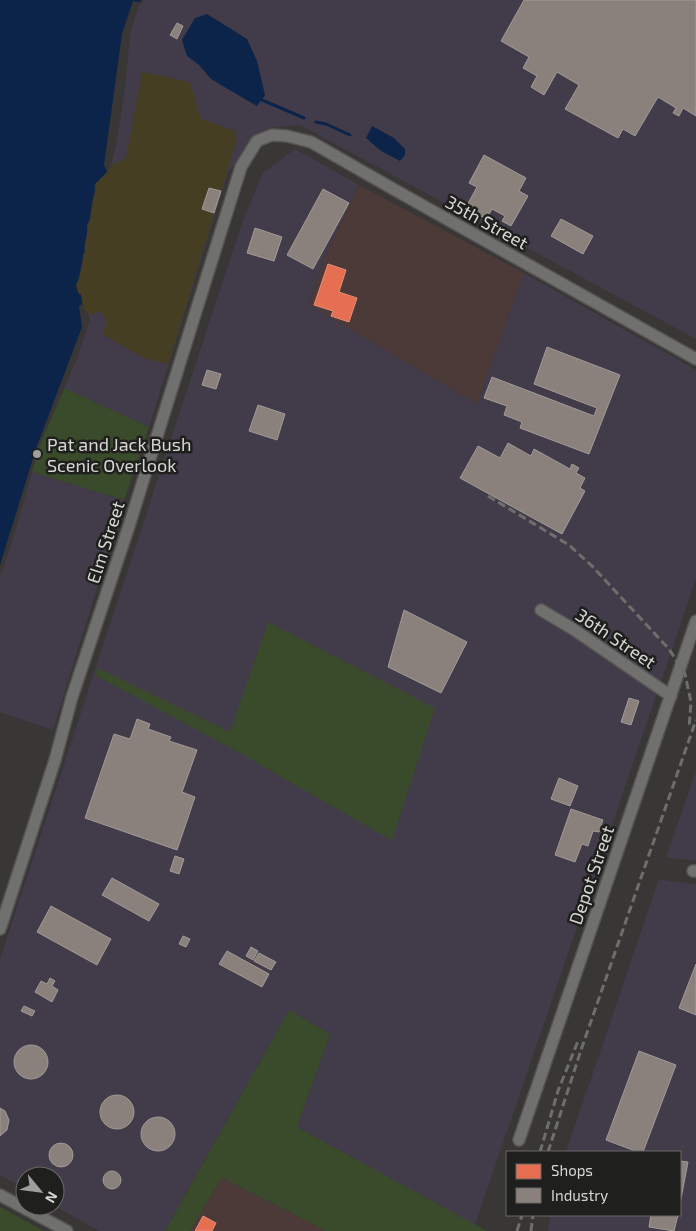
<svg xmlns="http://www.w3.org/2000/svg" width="696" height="1231" font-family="'Exo 2',sans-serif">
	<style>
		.commercial { fill: #4b3a38 }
		.industrial { fill: #423b4a }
		.green { fill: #394b2a }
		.sand { fill: #463e22 }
		.water { fill: #0d244a }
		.pier { fill: #383735 }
		.shops { fill: #e76f51; stroke: #e28e78 }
		.industry { fill: #8a817c; stroke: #a19b96 }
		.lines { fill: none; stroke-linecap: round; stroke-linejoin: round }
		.stream { stroke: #0d244a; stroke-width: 3 }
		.minor-casing { stroke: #545351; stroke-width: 14 }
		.minor { stroke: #70706f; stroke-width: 11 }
		.rail { stroke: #6e6e6c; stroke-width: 3; stroke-dasharray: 8 4; stroke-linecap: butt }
		.poi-dot { fill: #9f9f9c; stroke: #1f1f1d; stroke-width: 2 }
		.labels { text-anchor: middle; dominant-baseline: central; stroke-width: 5; stroke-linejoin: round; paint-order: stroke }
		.street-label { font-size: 18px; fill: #d7d7d4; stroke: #1f1f1d }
		.poi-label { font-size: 18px; fill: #d7d7d4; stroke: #1f1f1d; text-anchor: start }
	</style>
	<rect width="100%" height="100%" fill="#383735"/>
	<!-- commercial -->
	<path class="commercial" d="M 359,185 L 524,273 L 477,404 L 309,305 L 324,258 Z
		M 222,1177 L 326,1231 L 190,1231 Z"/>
	<!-- industrial -->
	<path class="industrial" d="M 141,0 L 696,0 L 696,339 L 300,125 L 285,126 L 266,129 L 228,172 L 149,427 L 62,387 L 83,308 L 128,35 L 137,2 L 140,3 Z
		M 295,149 L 359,185 L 324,258 L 309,305 L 477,404 L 524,273 L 696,370 L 696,579 L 475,1225 L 297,1127 L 330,1034 L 289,1010 L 165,1231 L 99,1231 L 55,1206 L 55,1176 L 25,1176 L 25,1189 L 0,1175 L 0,959 L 243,220 L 263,173 Z
		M 29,471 L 124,500 L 53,730 L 0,712 L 0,572 L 14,528 Z
		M 696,771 L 696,861 L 666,857 Z
		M 659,879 L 696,885 L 696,1231 L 548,1231 L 550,1215 L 680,1215 L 680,1152 L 566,1152 Z"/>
	<!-- green -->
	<path class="green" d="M 62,387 L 149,427 L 124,500 L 29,471 L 37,446 Z
		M 268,622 L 435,708 L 393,837 L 391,840 L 240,753 L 95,675 L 98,668 L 230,732 Z
		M 289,1010 L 330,1034 L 297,1127 L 487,1231 L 326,1231 L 222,1177 L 190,1231 L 165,1231 Z
		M 0,1207 L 44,1231 L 0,1231 Z"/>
	<!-- sand -->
	<path class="sand" d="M 142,72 L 190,82 L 201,119 L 235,131 L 237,139 L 168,364 L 144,358 L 102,334 L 107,323 L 102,313 L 98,312 L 92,315 L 83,308 L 76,285 L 80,279 L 80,265 L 85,251 L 84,245 L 87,239 L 87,225 L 91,219 L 92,205 L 96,191 L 95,184 L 113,164 L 119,162 L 126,158 Z"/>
	<!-- water -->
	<path class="water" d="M 0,0 L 141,0 L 140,3 L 137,2 L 128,35 L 113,146 L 107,172 L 95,184 C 95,192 93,197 92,205 C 90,213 91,218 87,225 C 89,234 83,242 85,251 L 83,255 C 83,261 79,280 76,285 L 78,293 L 81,295 L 83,308 L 88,319 L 75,358 L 37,446 L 0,572 Z
		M 207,14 L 247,39 L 257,61 L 265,95 L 257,106 L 211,79 L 199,65 L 187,56 L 182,40 L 195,18 Z
		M 372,126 L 394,138 L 405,149 L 405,155 L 400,161 L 381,151 L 366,138 Z"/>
	<!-- pier -->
	<path class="pier" d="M 141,0 L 144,0 L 141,5 L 139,5 L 130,35 L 125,88 L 116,146 L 111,165 L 107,172 L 104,165 L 122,34 L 133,1 L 140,3 Z
		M 82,304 L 83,308 L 88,313 L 90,320 L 77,359 L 39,447 L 16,529 L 2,572 L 0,574 L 0,565 L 36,449 L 82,327 L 79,306 Z"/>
	<!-- shops -->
	<path class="shops" d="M 328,264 L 346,270 L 339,292 L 357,298 L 349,322 L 331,316 L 333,311 L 314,305 Z
		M 203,1216 L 216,1223 L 212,1231 L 195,1231 Z"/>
	<!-- industry -->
	<path class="industry" d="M 524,0 L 696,0 L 696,116 L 683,108 L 679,116 L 673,113 L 676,108 L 658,97 L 635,136 L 623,129 L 618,138 L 565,109 L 579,85 L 557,72 L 544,95 L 531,87 L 537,76 L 523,68 L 529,57 L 501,41 Z
		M 177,23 L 183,26 L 177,39 L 170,35 Z
		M 484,155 L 526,178 L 519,191 L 528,196 L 511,226 L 502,221 L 505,216 L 492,209 L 486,219 L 466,207 L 477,187 L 469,183 Z
		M 209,188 L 221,191 L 214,213 L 202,209 Z
		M 323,189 L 349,203 L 313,269 L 287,255 Z
		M 561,219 L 593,236 L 583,254 L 551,236 Z
		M 255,228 L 282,237 L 274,261 L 247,253 Z
		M 547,347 L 620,375 L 589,454 L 520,428 L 522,422 L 504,415 L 507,406 L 484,398 L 492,377 L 594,416 L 597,408 L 534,384 Z
		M 207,370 L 221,374 L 216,389 L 202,385 Z
		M 258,405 L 285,414 L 277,440 L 249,431 Z
		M 508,443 L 531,456 L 534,449 L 570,469 L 572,464 L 579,468 L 576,473 L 585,478 L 580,488 L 585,491 L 562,534 L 460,478 L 478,446 L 500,458 Z
		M 404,610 L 467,642 L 441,693 L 388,667 Z
		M 629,698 L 639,701 L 631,725 L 621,722 Z
		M 137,719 L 150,724 L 148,729 L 171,737 L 169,741 L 197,750 L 182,792 L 195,797 L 177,850 L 85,818 L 114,734 L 130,739 Z
		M 559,778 L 578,786 L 570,806 L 551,799 Z
		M 571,809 L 603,820 L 599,832 L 593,831 L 588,846 L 582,844 L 575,862 L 555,855 Z
		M 175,856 L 184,859 L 179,874 L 170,871 Z
		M 112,878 L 159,904 L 149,921 L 102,895 Z
		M 51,906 L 111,939 L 97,965 L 37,932 Z
		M 183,936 L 190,939 L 186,947 L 179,944 Z
		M 251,947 L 258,951 L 253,960 L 246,956 Z
		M 227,951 L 269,974 L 262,987 L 219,964 Z
		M 259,953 L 276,962 L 271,970 L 254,961 Z
		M 696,964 L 696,1015 L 679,1008 Z
		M 50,978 L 55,981 L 52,986 L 58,990 L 52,1002 L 35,992 L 41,981 L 47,984 Z
		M 24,1006 L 35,1011 L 32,1016 L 21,1011 Z
		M14 1062a17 17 0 1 1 34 0a17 17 0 1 1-34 0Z
		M 639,1051 L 676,1065 L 643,1152 L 638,1152 L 606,1140 Z
		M100 1112a17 17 0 1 1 34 0a17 17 0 1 1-34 0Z
		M 0,1108 L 5,1111 L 9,1120 L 7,1130 L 0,1136 Z
		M141 1134a17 17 0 1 1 34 0a17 17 0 1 1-34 0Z
		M49 1155a12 12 0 1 1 24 0a12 12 0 1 1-24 0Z
		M 680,1161 L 688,1162 L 680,1204 Z
		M103 1180a9 9 0 1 1 18 0a9 9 0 1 1-18 0Z
		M 651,1215 L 678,1215 L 674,1231 L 649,1227 Z"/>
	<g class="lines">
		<!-- stream -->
		<path class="stream" d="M 262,100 L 304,118
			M 316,122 L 326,124 L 350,135"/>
		<defs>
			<path id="minor" d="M 541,610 L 573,629 L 671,696
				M 693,871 L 696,871
				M 0,929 L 55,760 L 72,697 L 129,526 L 241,167 L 257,141 L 272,135 L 287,136 L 311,142 L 395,190 L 696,359
				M 519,1140 L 696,621
				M 0,1195 L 67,1231"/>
		</defs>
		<!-- minor casing -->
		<use href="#minor" class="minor-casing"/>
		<!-- minor -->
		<use href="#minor" class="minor"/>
		<!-- rail -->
		<path class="rail" d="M 488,496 L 569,545 L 592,566 L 669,649 L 685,674 L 691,702 L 689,728
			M 540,1152 L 558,1091 L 578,1041
			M 548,1152 L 581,1050 L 696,720
			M 517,1231 L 522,1215
			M 531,1231 L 533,1215"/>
	</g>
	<!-- markers -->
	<circle class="poi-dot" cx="37" cy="454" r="5"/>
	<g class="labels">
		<!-- street labels -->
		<g class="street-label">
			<text transform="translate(487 222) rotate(29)">35th Street</text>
			<text transform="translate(105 542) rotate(-72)">Elm Street</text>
			<text transform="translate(616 638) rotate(34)">36th Street</text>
			<text transform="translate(591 875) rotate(-71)">Depot Street</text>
		</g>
		<!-- poi labels -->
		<g class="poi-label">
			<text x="47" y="444">Pat and Jack Bush<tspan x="47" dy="21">Scenic Overlook</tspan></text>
		</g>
	</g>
	<!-- legend -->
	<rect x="506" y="1151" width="175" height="65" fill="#1f1f1d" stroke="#696966"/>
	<rect x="516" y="1164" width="25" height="15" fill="#e76f51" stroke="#696966"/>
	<text x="551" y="1176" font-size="15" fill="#d7d7d4">Shops</text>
	<rect x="516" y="1188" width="25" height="15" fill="#8a817c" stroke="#696966"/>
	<text x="551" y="1201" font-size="15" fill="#d7d7d4">Industry</text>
	<!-- north arrow -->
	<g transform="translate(40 1191) rotate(119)"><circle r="24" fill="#1f1f1d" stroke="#696966"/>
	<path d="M0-4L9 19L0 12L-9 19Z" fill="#9f9f9c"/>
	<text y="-8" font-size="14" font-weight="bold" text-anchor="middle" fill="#d7d7d4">N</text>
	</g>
</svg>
